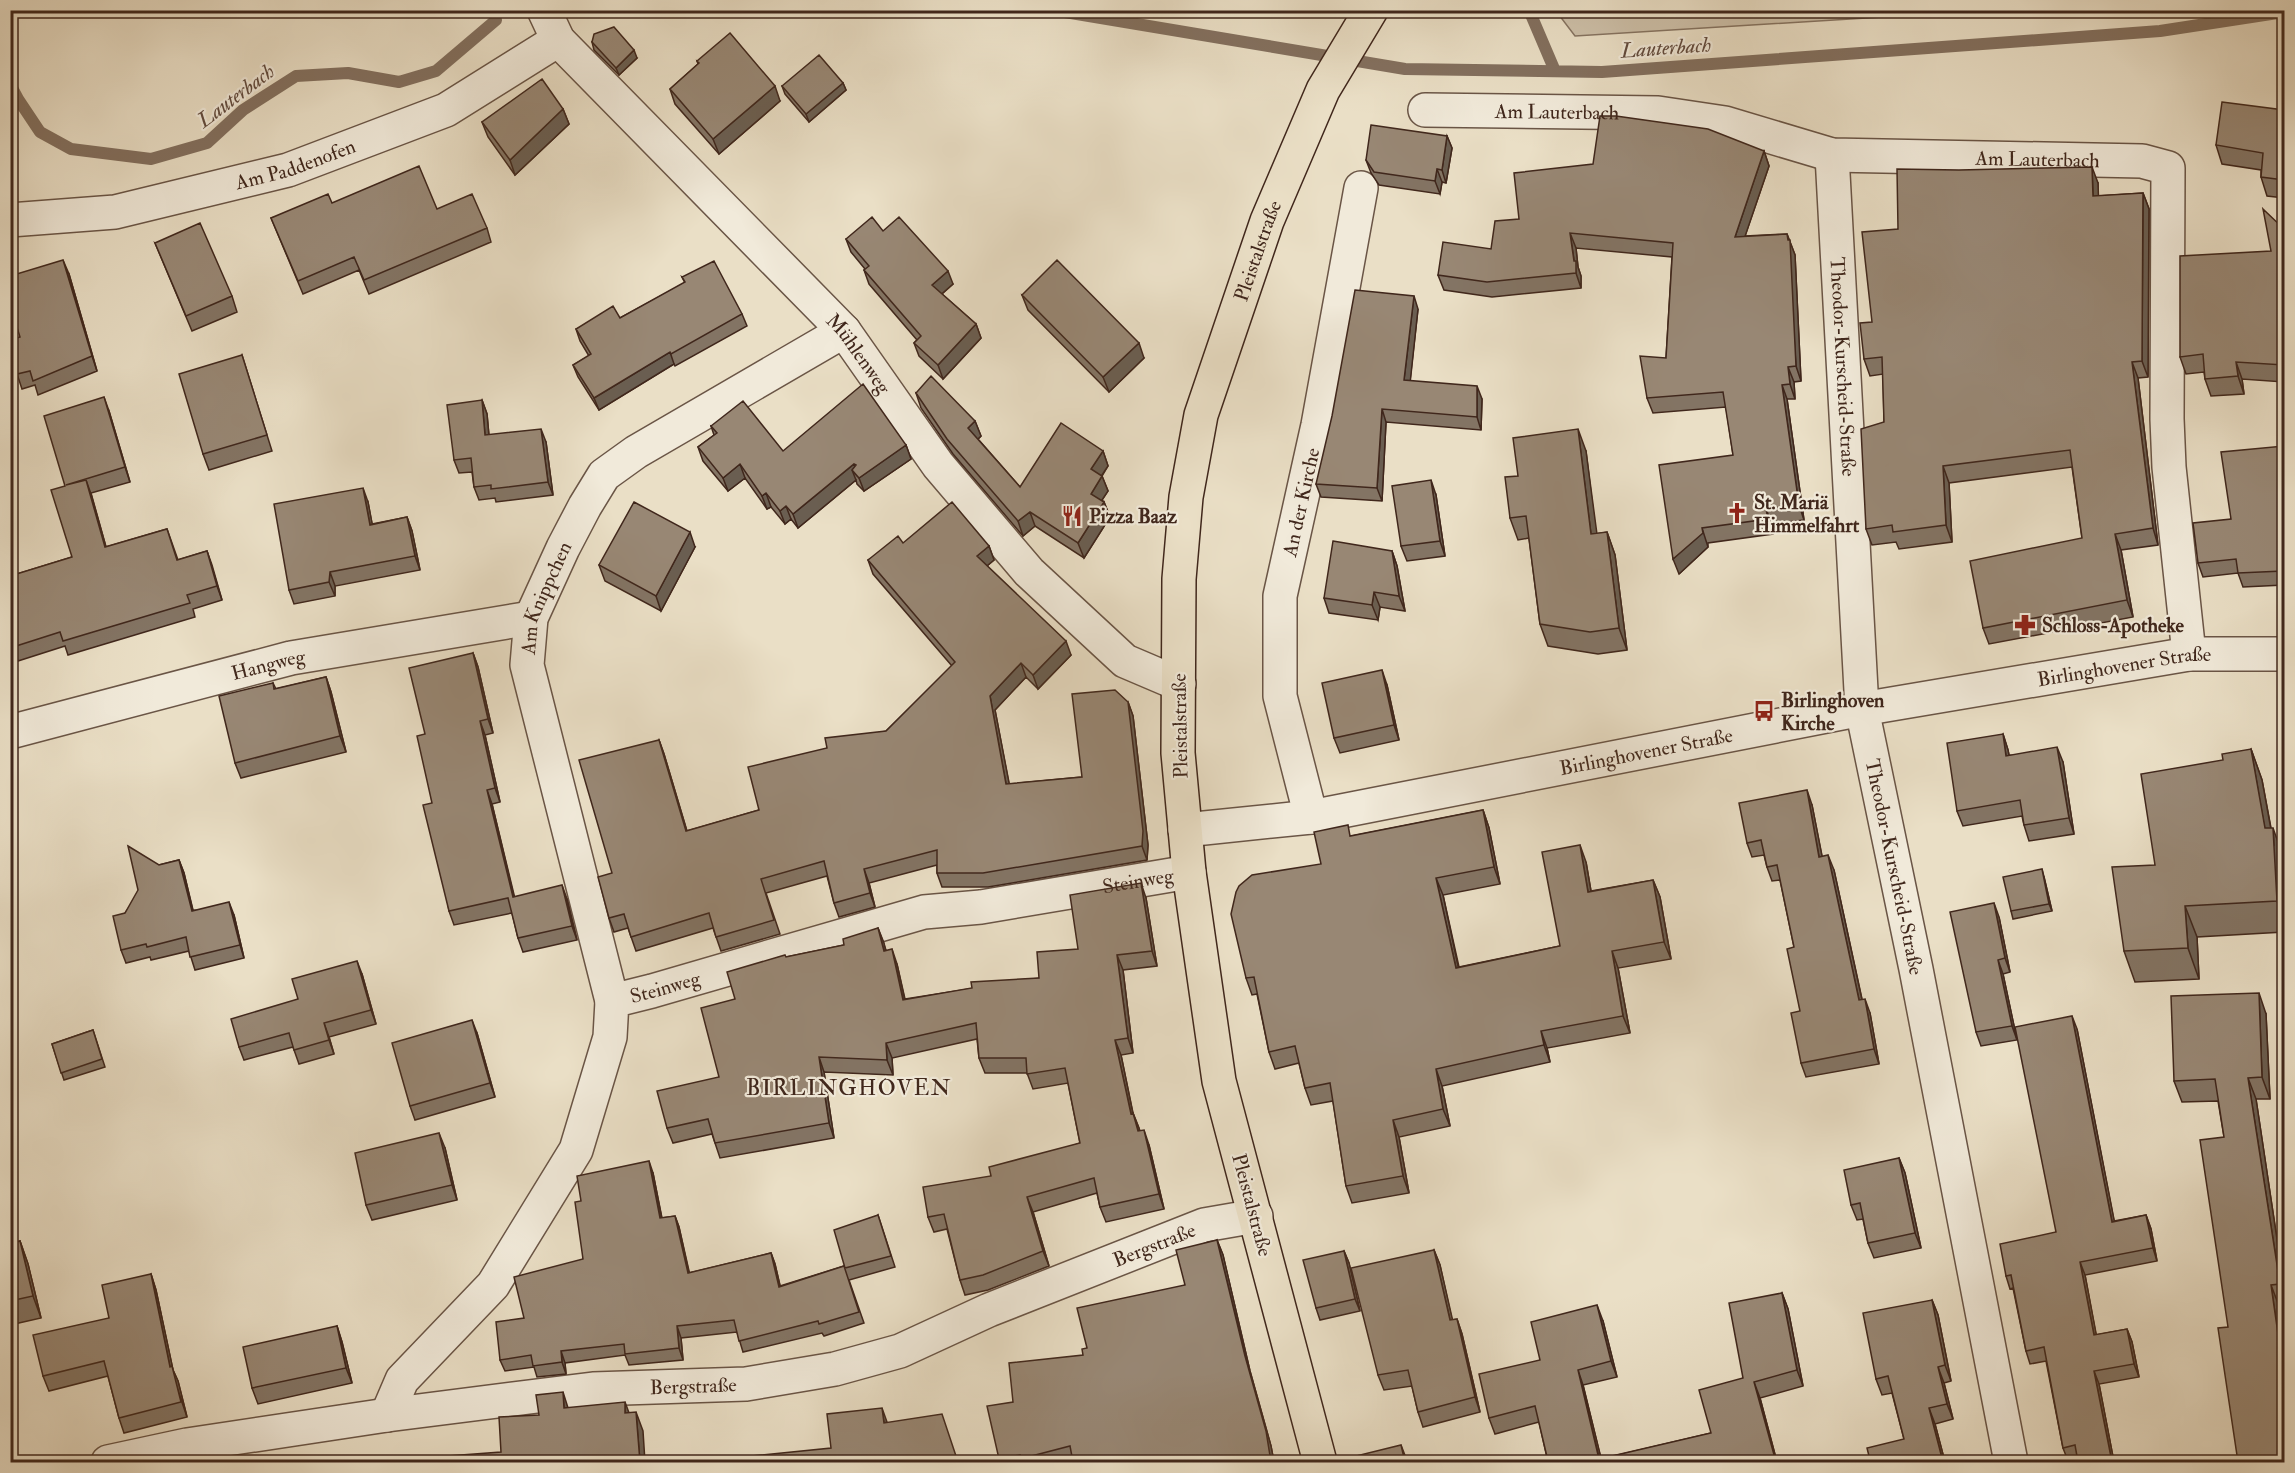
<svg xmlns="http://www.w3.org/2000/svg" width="2295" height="1473" font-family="'IM FELL Double Pica',serif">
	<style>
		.park { fill: #cdc0a9; stroke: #867462; stroke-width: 1.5 }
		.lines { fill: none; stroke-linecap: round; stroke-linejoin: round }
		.stream { stroke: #83705f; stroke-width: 12 }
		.minor-casing { stroke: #6a5546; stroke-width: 36 }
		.major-casing { stroke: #40271c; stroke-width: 36 }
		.minor { stroke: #f1eada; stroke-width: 33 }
		.major { stroke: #eadfc6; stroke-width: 33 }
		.wall { fill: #837464; stroke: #40271c; stroke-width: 1.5 }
		.shaded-wall { fill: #6a5e51; stroke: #40271c; stroke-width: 1.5 }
		.building { fill: #988774; stroke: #40271c; stroke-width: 1.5 }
		.labels { text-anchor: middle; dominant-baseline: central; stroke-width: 4.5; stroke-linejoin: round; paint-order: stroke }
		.street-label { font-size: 20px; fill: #40271c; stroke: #f1eada }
		.poi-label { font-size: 20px; font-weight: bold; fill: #40271c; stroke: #f1eada; text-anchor: start }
		.water-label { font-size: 21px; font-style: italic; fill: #624b3e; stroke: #f1eada }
		.quarter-label { font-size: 22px; letter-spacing: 1.5px; fill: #40271c; stroke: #f1eada }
	</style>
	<rect width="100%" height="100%" fill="#eadfc6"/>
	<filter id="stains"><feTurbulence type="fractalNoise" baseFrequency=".00333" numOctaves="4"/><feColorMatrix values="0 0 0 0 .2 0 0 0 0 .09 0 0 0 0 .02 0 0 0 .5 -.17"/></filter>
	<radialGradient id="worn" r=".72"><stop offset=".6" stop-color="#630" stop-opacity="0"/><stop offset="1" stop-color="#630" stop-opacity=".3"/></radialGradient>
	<!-- park -->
	<path class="park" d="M 1556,11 L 1979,11 L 1575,36 Z"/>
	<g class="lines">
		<!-- stream -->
		<path class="stream" d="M 1053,10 L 1405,69 L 1602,72 L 2160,31 L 2284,12
			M 1529,10 L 1555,71
			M 10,84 L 18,99 L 40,132 L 71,149 L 151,159 L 207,143 L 243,110 L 296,76 L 348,73 L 399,82 L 436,71 L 496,20"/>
		<defs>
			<g id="minor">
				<path id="s1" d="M 544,10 L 558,40 L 844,331 L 938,465 L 1029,572 L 1125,661 L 1179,684"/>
				<path id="s2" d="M 1425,110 L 1658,113 L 1725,123 L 1832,155 L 2142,161 L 2168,168 L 2167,419 L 2169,467 L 2189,654"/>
				<path id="s3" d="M 1832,155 L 1862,709 L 1916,969 L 2011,1462"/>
				<path id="s4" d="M 10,220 L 115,212 L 288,170 L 446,110 L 558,40"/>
				<path id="s5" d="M 10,732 L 291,658 L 531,618"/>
				<path id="s6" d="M 1311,817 L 1280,696 L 1280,596 L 1318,425 L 1361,188"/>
				<path id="s7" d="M 1185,830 L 1311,817 L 1862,709 L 2189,654 L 2284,654"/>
				<path id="s8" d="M 612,1001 L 527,665 L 531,618 L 563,548 L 585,506 L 604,475 L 636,452 L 844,331"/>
				<path id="s9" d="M 387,1415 L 402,1380 L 493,1285 L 576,1150 L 610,1037 L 612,1001 L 652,991 L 924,912 L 981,907 L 1189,872"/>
				<path id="s10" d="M 108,1462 L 187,1445 L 387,1415 L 593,1389 L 746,1384 L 835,1369 L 900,1351 L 989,1310 L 1204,1225 L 1256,1216"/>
			</g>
			<g id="major">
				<path id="s11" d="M 1320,1462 L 1219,1081 L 1189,872 L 1178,753 L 1179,579 L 1186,497 L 1201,415 L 1267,221 L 1323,90 L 1371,10"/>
			</g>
		</defs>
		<!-- minor casing -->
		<use href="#minor" class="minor-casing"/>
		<!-- major casing -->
		<use href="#major" class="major-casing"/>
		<!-- minor -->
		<use href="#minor" class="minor"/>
		<!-- major -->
		<use href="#major" class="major"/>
	</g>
	<!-- wall -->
	<path class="wall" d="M 592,42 L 637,58 L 619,75 L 594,50 Z
		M 697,61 L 780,101 L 719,154 L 675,104 L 670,89 L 698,64 Z
		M 843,83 L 846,90 L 809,122 L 785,94 L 782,86 Z
		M 563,109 L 569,124 L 515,175 L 488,137 L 482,122 Z
		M 2284,110 L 2284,198 L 2267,196 L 2261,177 L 2261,170 L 2222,164 L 2216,145 Z
		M 1447,136 L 1452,148 L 1446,183 L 1442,182 L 1440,194 L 1379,185 L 1371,173 L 1366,160 Z
		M 1764,151 L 1769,166 L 1745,236 L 1787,234 L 1795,255 L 1801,381 L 1794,382 L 1795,399 L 1787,399 L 1804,520 L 1772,524 L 1773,534 L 1708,543 L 1708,547 L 1679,574 L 1733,455 L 1726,407 L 1653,413 L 1647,398 L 1666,358 L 1672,257 L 1576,248 L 1578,267 L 1581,276 L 1581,288 L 1492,297 L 1444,290 L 1438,275 L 1491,249 L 1519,219 Z
		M 2098,183 L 2098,196 L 2143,193 L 2149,209 L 2148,377 L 2138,378 L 2158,545 L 2121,550 L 2133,617 L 1989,644 L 1983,628 L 2082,538 L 2072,467 L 1949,483 L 1952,542 L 1899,549 L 1896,542 L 1872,545 L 1866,529 L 1884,422 L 1883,374 L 1870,376 L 1864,359 L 1898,229 Z
		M 332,203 L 437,209 L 487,228 L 491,242 L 369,294 L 359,270 L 303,294 L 271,218 Z
		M 2284,229 L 2284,382 L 2242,379 L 2244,394 L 2211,396 L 2205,379 L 2204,372 L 2186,374 L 2180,357 L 2271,251 Z
		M 883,231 L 953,284 L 942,294 L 976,324 L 981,338 L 943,379 L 919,356 L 914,343 L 917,340 L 869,284 L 864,270 L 865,269 L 851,252 L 846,239 Z
		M 155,243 L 232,296 L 237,312 L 192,331 Z
		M 69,274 L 97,371 L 38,395 L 35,385 L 22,389 L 17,374 L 20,337 Z
		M 682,277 L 742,314 L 747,326 L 675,366 L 674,364 L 599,410 L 578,377 L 573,365 L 589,356 L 580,341 L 576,329 L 620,318 L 685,283 Z
		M 1022,295 L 1144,358 L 1109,392 L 1028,310 Z
		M 1418,309 L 1410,381 L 1482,399 L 1481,430 L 1386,422 L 1382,501 L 1321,497 L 1316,484 Z
		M 242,355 L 272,451 L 209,470 L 203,454 Z
		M 916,393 L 975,421 L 981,436 L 978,439 L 1020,487 L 1103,451 L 1108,466 L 1102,476 L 1108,491 L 1102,500 L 1104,502 L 1110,517 L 1084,558 L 1035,526 L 1023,536 L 953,454 L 921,408 Z
		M 482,400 L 487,414 L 489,435 L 546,442 L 553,495 L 496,502 L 495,498 L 479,500 L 474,487 L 472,472 L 459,473 L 454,460 Z
		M 109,411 L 130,482 L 91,493 L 106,547 L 167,529 L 178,560 L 207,551 L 222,600 L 193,609 L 195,617 L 68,655 L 65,646 L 18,661 L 15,651 L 10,652 L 10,576 L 72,557 L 65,486 Z
		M 711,426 L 783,451 L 906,445 L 911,459 L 864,491 L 857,484 L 856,480 L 798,528 L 791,519 L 785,524 L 771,507 L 767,509 L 745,478 L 728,491 L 703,461 L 698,447 L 714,435 Z
		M 2284,446 L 2284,585 L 2243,587 L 2238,573 L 2203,577 L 2198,563 Z
		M 1586,451 L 1596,534 L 1607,532 L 1615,555 L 1627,650 L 1598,654 L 1548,646 L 1540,624 L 1529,538 L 1518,540 L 1510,518 L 1518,476 Z
		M 1436,495 L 1445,556 L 1407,561 L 1401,546 Z
		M 368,502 L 372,524 L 407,517 L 412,531 L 420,570 L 335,586 L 335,596 L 294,604 L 289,590 Z
		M 903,543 L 989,546 L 994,560 L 987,566 L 1071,655 L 1038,689 L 1026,677 L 995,710 L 1009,784 L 1082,777 L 1128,702 L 1133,716 L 1148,845 L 1147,860 L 988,887 L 942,887 L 937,873 L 937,865 L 869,883 L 875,907 L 839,917 L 834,903 L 827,876 L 766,893 L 780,934 L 721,951 L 713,928 L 636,951 L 628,928 L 614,932 L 609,918 L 612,873 L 659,740 L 664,754 L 687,831 L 759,810 L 827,748 L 886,731 L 952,666 L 873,574 L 868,560 Z
		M 695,547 L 661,611 L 605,581 L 599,565 Z
		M 1392,551 L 1397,566 L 1405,611 L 1380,607 L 1378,620 L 1329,613 L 1324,598 Z
		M 473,653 L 478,667 L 493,733 L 485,735 L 500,802 L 492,804 L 514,897 L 567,899 L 577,940 L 523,952 L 518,938 L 512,913 L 454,925 L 449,911 L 432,803 L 425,734 Z
		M 326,677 L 331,692 L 346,752 L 241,778 L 235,763 L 273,683 L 276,689 Z
		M 1387,685 L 1399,740 L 1340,753 L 1334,738 Z
		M 2003,734 L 2008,750 L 2009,755 L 2063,762 L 2074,834 L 2029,841 L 2024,825 L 2022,816 L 1963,826 L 1957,811 Z
		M 2251,749 L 2262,780 L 2271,828 L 2284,859 L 2284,932 L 2197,937 L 2199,979 L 2135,982 L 2124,951 L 2155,865 Z
		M 1812,805 L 1822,857 L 1834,870 L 1862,999 L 1870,1013 L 1879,1064 L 1806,1077 L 1801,1063 L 1800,1011 L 1794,947 L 1780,880 L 1772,881 L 1767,867 L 1764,855 L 1752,857 L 1747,843 Z
		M 1483,810 L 1489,828 L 1500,884 L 1443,895 L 1459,967 L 1560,946 L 1586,862 L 1591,891 L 1653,880 L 1660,897 L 1671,959 L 1618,968 L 1630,1033 L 1547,1048 L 1550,1062 L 1442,1086 L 1450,1126 L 1399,1137 L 1409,1193 L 1352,1203 L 1346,1186 L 1333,1101 L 1311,1105 L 1305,1088 L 1299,1063 L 1275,1069 L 1269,1052 L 1257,994 L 1252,995 L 1246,978 L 1352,836 Z
		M 179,860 L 184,873 L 193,910 L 234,915 L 244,958 L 195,970 L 189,951 L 151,960 L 150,957 L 126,963 L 121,950 L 125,913 L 159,865 Z
		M 2044,877 L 2052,911 L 2013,919 L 2011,911 Z
		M 1146,898 L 1157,966 L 1123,970 L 1133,1053 L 1121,1055 L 1133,1113 L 1140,1131 L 1149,1145 L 1164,1209 L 1106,1222 L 1100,1207 L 1097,1193 L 1033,1212 L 1049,1266 L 988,1290 L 965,1295 L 960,1280 L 947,1229 L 934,1232 L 928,1217 L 991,1176 L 1080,1143 L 1068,1083 L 1033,1089 L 1027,1073 L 985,1073 L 979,1058 L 977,1039 L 892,1058 L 893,1075 L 824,1072 L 834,1138 L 720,1158 L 712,1134 L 673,1143 L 667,1128 L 719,1077 L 735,999 L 786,957 L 844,945 L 878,928 L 886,950 L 897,964 L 905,999 L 1039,978 L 1078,949 Z
		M 1999,917 L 2010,972 L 2003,974 L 2017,1040 L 1981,1046 L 1976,1032 Z
		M 362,974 L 376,1024 L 329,1037 L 334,1054 L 299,1064 L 293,1047 L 244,1060 L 239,1047 L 298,999 Z
		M 2266,1014 L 2270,1099 L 2256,1099 L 2284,1286 L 2284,1305 L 2279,1306 L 2228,1327 L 2224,1137 L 2218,1101 L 2182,1102 L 2174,1081 Z
		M 2077,1029 L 2114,1221 L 2146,1215 L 2151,1229 L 2157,1261 L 2085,1275 L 2096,1335 L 2127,1329 L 2132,1342 L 2139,1377 L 2099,1384 L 2114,1462 L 2078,1462 L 2078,1459 L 2068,1461 L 2063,1448 L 2046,1361 L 2030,1364 L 2026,1351 L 2013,1288 L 2010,1289 L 2006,1276 L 2056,1232 Z
		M 93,1030 L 105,1067 L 64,1080 L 52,1044 Z
		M 477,1033 L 495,1097 L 415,1120 L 410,1106 Z
		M 445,1148 L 457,1200 L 372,1220 L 366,1205 Z
		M 1899,1158 L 1905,1173 L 1921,1248 L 1874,1258 L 1868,1243 L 1863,1219 L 1857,1220 L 1851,1205 Z
		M 653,1173 L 662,1218 L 675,1216 L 679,1227 L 689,1273 L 771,1253 L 775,1264 L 780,1286 L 844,1266 L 878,1215 L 895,1267 L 849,1280 L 864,1323 L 824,1336 L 822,1333 L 743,1352 L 737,1332 L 681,1338 L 683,1360 L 629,1365 L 625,1355 L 565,1363 L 566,1374 L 537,1377 L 534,1367 L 505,1371 L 500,1360 L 524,1318 L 583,1259 L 581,1201 Z
		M 1217,1240 L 1223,1255 L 1250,1371 L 1271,1446 L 1274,1462 L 1073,1462 L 1072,1461 L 1068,1462 L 1000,1462 L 999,1459 L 1013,1402 L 1083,1355 L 1087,1348 L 1185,1285 Z
		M 20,1241 L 28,1264 L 41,1318 L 10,1325 L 10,1244 Z
		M 1434,1250 L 1440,1265 L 1452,1320 L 1457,1319 L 1462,1334 L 1480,1412 L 1423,1427 L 1418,1412 L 1412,1386 L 1384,1390 L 1378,1375 Z
		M 1344,1251 L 1349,1263 L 1360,1311 L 1320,1320 L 1316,1308 Z
		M 151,1274 L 156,1290 L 173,1370 L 178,1381 L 187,1417 L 124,1433 L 119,1418 L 108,1376 L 49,1391 L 43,1376 L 109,1318 Z
		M 1782,1293 L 1788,1309 L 1803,1386 L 1760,1398 L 1777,1462 L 1548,1462 L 1539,1422 L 1495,1434 L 1489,1418 L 1540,1360 L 1603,1321 L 1617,1377 L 1583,1385 L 1601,1459 L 1711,1433 L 1743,1378 Z
		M 1932,1300 L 1938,1315 L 1951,1381 L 1944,1383 L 1953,1419 L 1935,1424 L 1945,1462 L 1858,1462 L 1870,1460 L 1904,1439 L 1892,1393 L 1882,1395 L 1876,1379 Z
		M 337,1326 L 342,1342 L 352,1383 L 258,1404 L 252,1388 Z"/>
	<!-- shaded-wall -->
	<path class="shaded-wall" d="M 634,50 L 637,58 L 619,75 L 616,68 Z
		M 843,83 L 846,90 L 809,122 L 806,114 Z
		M 775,86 L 780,101 L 719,154 L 713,139 Z
		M 563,109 L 569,124 L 515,175 L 510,160 Z
		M 1447,136 L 1452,148 L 1446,183 L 1442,170 Z
		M 1764,151 L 1769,166 L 1740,251 L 1735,237 Z
		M 2092,167 L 2098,183 L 2099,212 L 2093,196 Z
		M 1437,169 L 1442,182 L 1440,194 L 1435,181 Z
		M 2143,193 L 2149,209 L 2148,377 L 2142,361 Z
		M 1570,233 L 1576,248 L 1578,267 L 1581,276 L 1581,288 L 1576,273 Z
		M 1787,234 L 1795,255 L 1801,381 L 1796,366 Z
		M 63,260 L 69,274 L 97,371 L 92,356 Z
		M 948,271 L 953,284 L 937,298 L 932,285 Z
		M 1414,296 L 1418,309 L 1409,393 L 1404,380 Z
		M 976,324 L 981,338 L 943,379 L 938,365 Z
		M 1139,343 L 1144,358 L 1109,392 L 1103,377 Z
		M 670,352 L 674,364 L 599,410 L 594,398 Z
		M 2132,362 L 2138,378 L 2158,545 L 2153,528 Z
		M 2236,362 L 2242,379 L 2244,394 L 2238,376 Z
		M 1788,367 L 1794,382 L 1795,399 L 1790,384 Z
		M 1782,385 L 1787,399 L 1804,520 L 1799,505 Z
		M 1477,386 L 1482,399 L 1481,430 L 1477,417 Z
		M 104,397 L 109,411 L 130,482 L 125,467 Z
		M 482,400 L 487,414 L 490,448 L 485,435 Z
		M 1382,409 L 1386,422 L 1382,501 L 1377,488 Z
		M 975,421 L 981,436 L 974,443 L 968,428 Z
		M 541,429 L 546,442 L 553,495 L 548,482 Z
		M 1578,429 L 1586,451 L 1600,557 L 1591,534 Z
		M 906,445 L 911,459 L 864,491 L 859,478 Z
		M 1103,451 L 1108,466 L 1096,484 L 1091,469 Z
		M 740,464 L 745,478 L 728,491 L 723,478 Z
		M 854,464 L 858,477 L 852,470 L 856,480 L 798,528 L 793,514 Z
		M 1943,466 L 1949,483 L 1952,542 L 1946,525 Z
		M 1102,476 L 1108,491 L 1096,509 L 1091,494 Z
		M 86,480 L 91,494 L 110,561 L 105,547 Z
		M 1431,480 L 1436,495 L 1445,556 L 1440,541 Z
		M 363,488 L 368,502 L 375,539 L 370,525 Z
		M 766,493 L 771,507 L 767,509 L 762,496 Z
		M 1104,502 L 1110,517 L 1084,558 L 1078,543 Z
		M 786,506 L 791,519 L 785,524 L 780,511 Z
		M 1766,509 L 1772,524 L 1773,534 L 1768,519 Z
		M 1030,512 L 1035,526 L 1023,536 L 1018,521 Z
		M 407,517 L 412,531 L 420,570 L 415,556 Z
		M 2282,527 L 2284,534 L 2284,574 L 2283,571 Z
		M 1702,528 L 1708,547 L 1679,574 L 1673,559 Z
		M 690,532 L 695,547 L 661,611 L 656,596 Z
		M 1607,532 L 1615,555 L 1627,650 L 1619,628 Z
		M 2115,534 L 2121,550 L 2133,617 L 2127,600 Z
		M 989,546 L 994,560 L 982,570 L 977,556 Z
		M 207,551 L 212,565 L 222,600 L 217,586 Z
		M 1392,551 L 1397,566 L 1405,611 L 1399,596 Z
		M 330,572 L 335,586 L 335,596 L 329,582 Z
		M 1374,592 L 1380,607 L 1378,620 L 1372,605 Z
		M 1066,641 L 1071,655 L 1038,689 L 1033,675 Z
		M 473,653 L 478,667 L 493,733 L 488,719 Z
		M 1021,663 L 1026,677 L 995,710 L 1012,798 L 1006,784 L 990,696 Z
		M 1382,670 L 1387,685 L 1399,740 L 1394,725 Z
		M 326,677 L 331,692 L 346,752 L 340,736 Z
		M 1128,702 L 1133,716 L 1148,845 L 1147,860 L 1142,846 Z
		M 480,721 L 485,735 L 500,802 L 495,788 Z
		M 2003,734 L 2008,750 L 2012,771 L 2006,756 Z
		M 659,740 L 664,754 L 691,845 L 686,831 Z
		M 2057,747 L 2063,762 L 2074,834 L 2069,818 Z
		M 2251,749 L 2262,780 L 2274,846 L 2273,828 L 2284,859 L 2284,921 L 2277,901 Z
		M 487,790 L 492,804 L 518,911 L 513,897 Z
		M 1807,790 L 1812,805 L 1825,871 L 1819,857 Z
		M 1483,810 L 1489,828 L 1500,884 L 1494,867 Z
		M 1580,845 L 1586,862 L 1594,909 L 1588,892 Z
		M 1828,855 L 1834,870 L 1865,1014 L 1859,1000 Z
		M 179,860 L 184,873 L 196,924 L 192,911 Z
		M 864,869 L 869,883 L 875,907 L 870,893 Z
		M 2042,869 L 2044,877 L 2052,911 L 2049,904 Z
		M 1436,878 L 1443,895 L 1462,985 L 1456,968 Z
		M 1653,880 L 1660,897 L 1671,959 L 1664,942 Z
		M 1141,883 L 1146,898 L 1157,966 L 1152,951 Z
		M 562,885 L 567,899 L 577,940 L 572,926 Z
		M 229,902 L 234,915 L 244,958 L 240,945 Z
		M 1994,903 L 1999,917 L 2010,972 L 2005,958 Z
		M 2185,906 L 2197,937 L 2199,979 L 2188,948 Z
		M 878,928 L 884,943 L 889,966 L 884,951 Z
		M 892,949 L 897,964 L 908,1015 L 903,1000 Z
		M 1612,951 L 1618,968 L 1630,1033 L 1623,1016 Z
		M 1117,955 L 1123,970 L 1133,1053 L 1128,1038 Z
		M 1998,960 L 2003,974 L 2017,1040 L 2012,1026 Z
		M 357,961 L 362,974 L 376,1024 L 371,1010 Z
		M 2259,993 L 2266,1014 L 2270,1099 L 2262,1077 Z
		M 1865,999 L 1870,1013 L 1879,1064 L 1874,1049 Z
		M 2072,1016 L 2077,1029 L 2117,1235 L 2112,1222 Z
		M 472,1020 L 477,1033 L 495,1097 L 490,1083 Z
		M 324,1023 L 329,1037 L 334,1054 L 329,1040 Z
		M 1541,1031 L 1547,1048 L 1550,1062 L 1544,1045 Z
		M 1115,1040 L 1121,1055 L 1136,1129 L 1131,1114 Z
		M 886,1043 L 892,1058 L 893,1075 L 887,1060 Z
		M 819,1057 L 824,1072 L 834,1138 L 829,1123 Z
		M 1436,1069 L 1442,1086 L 1450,1126 L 1443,1109 Z
		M 2248,1078 L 2256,1099 L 2284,1286 L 2284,1297 L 2280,1284 Z
		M 1133,1113 L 1139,1128 L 1143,1146 L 1138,1131 Z
		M 1393,1120 L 1399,1137 L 1409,1193 L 1403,1176 Z
		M 1144,1130 L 1149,1145 L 1164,1209 L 1159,1194 Z
		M 439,1133 L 445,1148 L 457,1200 L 452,1185 Z
		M 1899,1158 L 1905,1173 L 1921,1248 L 1915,1233 Z
		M 649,1161 L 653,1173 L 664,1230 L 660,1218 Z
		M 1027,1197 L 1033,1212 L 1049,1266 L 1043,1251 Z
		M 2146,1215 L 2151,1229 L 2157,1261 L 2153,1248 Z
		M 675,1216 L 679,1227 L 692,1284 L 688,1273 Z
		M 1217,1240 L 1223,1255 L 1250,1371 L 1271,1446 L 1274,1462 L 1271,1462 Z
		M 20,1241 L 28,1264 L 41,1318 L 33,1296 Z
		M 1434,1250 L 1440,1265 L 1456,1335 L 1450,1320 Z
		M 1344,1251 L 1349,1263 L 1360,1311 L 1355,1299 Z
		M 771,1253 L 775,1264 L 783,1298 L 779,1287 Z
		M 2080,1262 L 2085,1275 L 2099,1349 L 2094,1335 Z
		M 151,1274 L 156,1290 L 173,1370 L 178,1381 L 187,1417 L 170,1367 Z
		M 2271,1285 L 2279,1306 L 2284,1345 L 2284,1376 Z
		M 1782,1293 L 1788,1309 L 1803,1386 L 1797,1370 Z
		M 1932,1300 L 1938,1315 L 1951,1381 L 1945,1365 Z
		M 1597,1305 L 1603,1321 L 1617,1377 L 1611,1361 Z
		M 1457,1319 L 1462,1334 L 1480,1412 L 1475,1397 Z
		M 337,1326 L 342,1342 L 352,1383 L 346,1368 Z
		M 677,1326 L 681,1338 L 683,1360 L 679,1348 Z
		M 2127,1329 L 2132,1342 L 2139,1377 L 2134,1364 Z
		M 561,1351 L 565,1363 L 566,1374 L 562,1362 Z
		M 1938,1367 L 1944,1383 L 1953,1419 L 1947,1404 Z
		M 1578,1370 L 1583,1385 L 1602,1462 L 1600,1462 Z
		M 2094,1371 L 2099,1384 L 2114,1462 L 2112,1462 Z
		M 1754,1382 L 1760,1398 L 1777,1462 L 1776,1462 Z
		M 563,1392 L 569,1411 L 564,1408 Z
		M 625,1402 L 632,1421 L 625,1413 Z
		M 882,1408 L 887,1422 L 884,1423 Z
		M 1929,1408 L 1935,1424 L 1945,1462 L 1943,1462 Z
		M 636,1412 L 643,1431 L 645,1462 L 640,1462 Z
		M 1401,1445 L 1406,1458 L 1407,1462 L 1405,1462 Z"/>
	<!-- building -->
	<path class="building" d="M 614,27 L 634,50 L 616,68 L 592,42 L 594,34 Z
		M 730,33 L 775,86 L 713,139 L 670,89 L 699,63 L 697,61 Z
		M 819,55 L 843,83 L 806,114 L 782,86 Z
		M 542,79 L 563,109 L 510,160 L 482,122 Z
		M 2222,102 L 2284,110 L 2284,180 L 2261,177 L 2263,153 L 2216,145 Z
		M 1600,116 L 1616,116 L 1708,129 L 1764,151 L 1735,237 L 1787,234 L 1788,240 L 1790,240 L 1796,366 L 1788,367 L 1790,384 L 1782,385 L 1799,505 L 1766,509 L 1768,519 L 1702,528 L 1703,533 L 1673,559 L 1659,465 L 1733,455 L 1723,392 L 1647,398 L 1640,356 L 1666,358 L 1673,243 L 1570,233 L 1574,261 L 1576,261 L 1576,273 L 1487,282 L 1438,275 L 1443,242 L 1491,249 L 1495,221 L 1519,219 L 1514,173 L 1593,164 Z
		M 1371,125 L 1447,136 L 1442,170 L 1437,169 L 1435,181 L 1374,172 L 1366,160 Z
		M 419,166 L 437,209 L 472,194 L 487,228 L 364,280 L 354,257 L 298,281 L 271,218 L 328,194 L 332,203 Z
		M 2092,167 L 2093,196 L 2143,193 L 2142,361 L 2132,362 L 2153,528 L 2115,534 L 2127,600 L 1983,628 L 1970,561 L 2082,538 L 2070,450 L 1943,466 L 1946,525 L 1893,532 L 1892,525 L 1866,529 L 1861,429 L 1884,422 L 1882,357 L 1864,359 L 1860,323 L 1872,322 L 1862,232 L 1898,229 L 1897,169 L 1959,170 Z
		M 2263,209 L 2284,229 L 2284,365 L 2236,362 L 2238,376 L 2205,379 L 2203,354 L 2180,357 L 2180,256 L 2271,251 Z
		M 872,217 L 883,231 L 899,217 L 948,271 L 932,285 L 976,324 L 938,365 L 914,343 L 921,336 L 864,270 L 869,266 L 846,239 Z
		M 200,223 L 232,296 L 186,316 L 155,243 Z
		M 63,260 L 92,356 L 33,381 L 30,371 L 17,374 L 10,354 L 10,340 L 20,337 L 10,305 L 10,276 Z
		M 1057,260 L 1139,343 L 1103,377 L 1022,295 Z
		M 714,261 L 742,314 L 671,354 L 670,352 L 594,398 L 573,365 L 591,354 L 576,329 L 613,306 L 620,318 L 685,282 L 682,277 Z
		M 1355,290 L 1414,296 L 1404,380 L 1477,386 L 1477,417 L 1382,409 L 1377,488 L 1316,484 L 1332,416 Z
		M 242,355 L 267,435 L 203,454 L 179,374 Z
		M 931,376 L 975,421 L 968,428 L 1020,487 L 1061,423 L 1103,451 L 1091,469 L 1102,476 L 1091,494 L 1104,502 L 1078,543 L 1030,512 L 1018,521 L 947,439 L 916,393 Z
		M 863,384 L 906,445 L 859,478 L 852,470 L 856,465 L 854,464 L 793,514 L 786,506 L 780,511 L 766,493 L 762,496 L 740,464 L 723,478 L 698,447 L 717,433 L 711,426 L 743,401 L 783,451 Z
		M 104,397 L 125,467 L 66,485 L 86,480 L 105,547 L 167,529 L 177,560 L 207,551 L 217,586 L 187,595 L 190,603 L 63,641 L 60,632 L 13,647 L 10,638 L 10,576 L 72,557 L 51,490 L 65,486 L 44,416 Z
		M 482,400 L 485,435 L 541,429 L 548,482 L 491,489 L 491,485 L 474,487 L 471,458 L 454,460 L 447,405 Z
		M 1578,429 L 1591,534 L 1607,532 L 1619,628 L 1590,632 L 1540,624 L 1526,516 L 1510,518 L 1505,477 L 1518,476 L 1513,438 Z
		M 2284,446 L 2284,527 L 2282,527 L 2283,571 L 2238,573 L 2236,559 L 2198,563 L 2193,523 L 2231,519 L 2221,452 Z
		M 1431,480 L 1440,541 L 1401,546 L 1392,486 Z
		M 363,488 L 370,525 L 407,517 L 415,556 L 330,572 L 329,582 L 289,590 L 274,504 Z
		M 634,502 L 690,532 L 656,596 L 599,565 Z
		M 952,502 L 989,546 L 977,556 L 1066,641 L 1033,675 L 1021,663 L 990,696 L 1006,784 L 1082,777 L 1072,694 L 1115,690 L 1128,702 L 1143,831 L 1142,846 L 983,873 L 937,873 L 937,850 L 864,869 L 870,893 L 834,903 L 824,861 L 761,879 L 774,920 L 716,937 L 709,913 L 631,937 L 624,914 L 609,918 L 598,877 L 612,873 L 579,760 L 659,740 L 686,831 L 759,810 L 748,767 L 827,748 L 825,738 L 886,731 L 955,662 L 868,560 L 898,536 L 903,543 Z
		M 1333,541 L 1392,551 L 1399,596 L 1374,592 L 1372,605 L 1324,598 Z
		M 473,653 L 488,719 L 480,721 L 495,788 L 487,790 L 513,897 L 562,885 L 572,926 L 518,938 L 508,898 L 449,911 L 423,805 L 432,803 L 417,736 L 425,734 L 409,668 Z
		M 1382,670 L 1394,725 L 1334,738 L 1322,683 Z
		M 326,677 L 340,736 L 235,763 L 219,696 L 273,683 L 274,689 Z
		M 2003,734 L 2006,756 L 2057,747 L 2069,818 L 2024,825 L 2020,800 L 1957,811 L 1947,743 Z
		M 2251,749 L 2265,828 L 2273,828 L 2277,901 L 2185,906 L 2188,948 L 2124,951 L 2112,867 L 2155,865 L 2141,774 L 2223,760 L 2222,754 Z
		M 1807,790 L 1819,857 L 1828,855 L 1859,1000 L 1865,999 L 1874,1049 L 1801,1063 L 1791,1013 L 1800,1011 L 1787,949 L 1794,947 L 1777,865 L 1767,867 L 1761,840 L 1747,843 L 1739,803 Z
		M 1483,810 L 1494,867 L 1436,878 L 1456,968 L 1560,946 L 1542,852 L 1580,845 L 1588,892 L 1653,880 L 1664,942 L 1612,951 L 1623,1016 L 1541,1031 L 1544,1045 L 1436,1069 L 1443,1109 L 1393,1120 L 1403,1176 L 1346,1186 L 1330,1083 L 1305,1088 L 1295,1046 L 1269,1052 L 1254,977 L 1246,978 L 1231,914 L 1236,892 L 1239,886 L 1252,875 L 1321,864 L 1314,832 L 1348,825 L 1350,836 Z
		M 128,846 L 159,865 L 179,860 L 192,911 L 229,902 L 240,945 L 190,957 L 186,937 L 147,947 L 146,944 L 121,950 L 113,916 L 125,913 L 138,890 Z
		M 2042,869 L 2049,904 L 2011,911 L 2003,877 Z
		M 1141,883 L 1152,951 L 1117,955 L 1128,1038 L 1115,1040 L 1131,1114 L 1133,1113 L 1138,1131 L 1144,1130 L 1159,1194 L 1100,1207 L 1094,1178 L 1027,1197 L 1043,1251 L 983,1275 L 960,1280 L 944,1214 L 928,1217 L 923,1187 L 991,1176 L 989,1167 L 1080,1143 L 1065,1068 L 1027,1074 L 1026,1058 L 979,1058 L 976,1023 L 886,1043 L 887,1060 L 819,1057 L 829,1123 L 715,1143 L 708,1119 L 667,1128 L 657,1091 L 719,1077 L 701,1008 L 735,999 L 727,972 L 785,955 L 786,957 L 844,945 L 843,939 L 878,928 L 884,951 L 892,949 L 903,1000 L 972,988 L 971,982 L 1039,978 L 1037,952 L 1078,949 L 1070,895 Z
		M 1994,903 L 2005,958 L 1998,960 L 2012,1026 L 1976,1032 L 1950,912 Z
		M 357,961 L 371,1010 L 324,1023 L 329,1040 L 294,1050 L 289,1033 L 239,1047 L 231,1019 L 298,999 L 292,979 Z
		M 2259,993 L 2262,1077 L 2248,1078 L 2280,1284 L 2271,1285 L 2284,1376 L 2284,1462 L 2238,1462 L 2218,1328 L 2228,1327 L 2200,1140 L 2224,1137 L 2215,1079 L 2174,1081 L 2171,996 Z
		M 2072,1016 L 2112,1222 L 2146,1215 L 2153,1248 L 2080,1262 L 2094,1335 L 2127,1329 L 2134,1364 L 2094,1371 L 2112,1462 L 2078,1462 L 2075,1445 L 2063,1448 L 2044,1347 L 2026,1351 L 2011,1275 L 2006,1276 L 2000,1244 L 2056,1232 L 2015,1027 Z
		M 472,1020 L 490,1083 L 410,1106 L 392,1043 Z
		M 93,1030 L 102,1059 L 61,1073 L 52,1044 Z
		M 439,1133 L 452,1185 L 366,1205 L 355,1153 Z
		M 1899,1158 L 1915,1233 L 1868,1243 L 1860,1203 L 1851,1205 L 1844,1170 Z
		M 649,1161 L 660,1218 L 675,1216 L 688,1273 L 771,1253 L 779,1287 L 844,1266 L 859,1312 L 819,1324 L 818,1321 L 739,1341 L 734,1320 L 677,1326 L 679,1348 L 625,1354 L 624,1344 L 561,1351 L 562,1362 L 533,1366 L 531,1355 L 500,1360 L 496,1322 L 524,1318 L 514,1277 L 583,1259 L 575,1202 L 581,1201 L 577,1176 Z
		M 878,1215 L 891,1256 L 845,1268 L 834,1230 Z
		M 1217,1240 L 1245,1356 L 1266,1431 L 1271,1462 L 1151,1462 L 1150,1458 L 1110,1462 L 1073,1462 L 1070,1446 L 1020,1459 L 1020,1455 L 999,1459 L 987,1406 L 1013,1402 L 1009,1363 L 1083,1355 L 1082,1349 L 1087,1348 L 1077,1308 L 1185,1285 L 1176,1250 Z
		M 20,1241 L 33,1296 L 10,1301 L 10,1244 Z
		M 1434,1250 L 1450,1320 L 1457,1319 L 1475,1397 L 1418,1412 L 1408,1370 L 1378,1375 L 1351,1268 Z
		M 1344,1251 L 1355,1299 L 1316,1308 L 1303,1260 Z
		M 151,1274 L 170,1367 L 172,1366 L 181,1402 L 119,1418 L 104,1361 L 43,1376 L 33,1335 L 109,1318 L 102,1285 Z
		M 1782,1293 L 1797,1370 L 1754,1382 L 1776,1462 L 1554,1462 L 1553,1460 L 1548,1461 L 1535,1406 L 1489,1418 L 1479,1374 L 1540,1360 L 1531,1322 L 1597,1305 L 1611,1361 L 1578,1370 L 1599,1459 L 1711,1433 L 1699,1390 L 1743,1378 L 1729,1303 Z
		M 1932,1300 L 1945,1365 L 1938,1367 L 1947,1404 L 1929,1408 L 1943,1462 L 1858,1462 L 1870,1460 L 1867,1448 L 1904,1439 L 1888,1376 L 1876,1379 L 1863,1313 Z
		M 337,1326 L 346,1368 L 252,1388 L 243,1347 Z
		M 563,1392 L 564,1408 L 625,1402 L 625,1413 L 636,1412 L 640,1462 L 367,1462 L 501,1452 L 499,1417 L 539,1415 L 536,1395 Z
		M 882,1408 L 884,1423 L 942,1414 L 958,1462 L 752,1462 L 752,1456 L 831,1448 L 827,1414 Z
		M 1401,1445 L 1405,1462 L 1357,1462 L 1356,1456 Z"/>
	<!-- icons -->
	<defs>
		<symbol id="church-bare" viewBox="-9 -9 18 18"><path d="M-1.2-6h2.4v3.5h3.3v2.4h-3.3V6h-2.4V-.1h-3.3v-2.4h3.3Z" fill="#8f2418" stroke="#f1eada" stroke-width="2.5" paint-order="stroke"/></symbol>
		<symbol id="restaurant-bare" viewBox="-9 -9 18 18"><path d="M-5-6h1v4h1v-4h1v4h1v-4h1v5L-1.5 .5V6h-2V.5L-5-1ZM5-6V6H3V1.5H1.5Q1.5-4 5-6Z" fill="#8f2418" stroke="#f1eada" stroke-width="2.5" paint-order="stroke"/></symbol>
		<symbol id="pharmacy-bare" viewBox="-9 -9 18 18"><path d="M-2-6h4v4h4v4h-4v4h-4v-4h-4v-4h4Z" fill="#8f2418" stroke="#f1eada" stroke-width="2.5" paint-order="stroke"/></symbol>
		<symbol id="bus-bare" viewBox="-9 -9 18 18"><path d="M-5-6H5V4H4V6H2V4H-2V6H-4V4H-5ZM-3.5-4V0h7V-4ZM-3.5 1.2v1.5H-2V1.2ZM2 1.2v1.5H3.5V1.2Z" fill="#8f2418" stroke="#f1eada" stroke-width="2.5" paint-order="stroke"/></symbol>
	</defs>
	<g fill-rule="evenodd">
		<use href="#church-bare" x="1722" y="498" width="30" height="30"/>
		<use href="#restaurant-bare" x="1057" y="501" width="30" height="30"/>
		<use href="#pharmacy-bare" x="2010" y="610" width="30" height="30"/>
		<use href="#bus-bare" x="1749" y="696" width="30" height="30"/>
	</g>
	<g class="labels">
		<!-- street labels -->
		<g class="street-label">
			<text stroke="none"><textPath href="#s2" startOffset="132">Am Lauterbach</textPath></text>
			<text stroke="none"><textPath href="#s2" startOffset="618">Am Lauterbach</textPath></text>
			<text stroke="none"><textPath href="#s4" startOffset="292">Am Paddenofen</textPath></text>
			<text stroke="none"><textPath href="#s11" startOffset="1238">Pleistalstraße</textPath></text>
			<text stroke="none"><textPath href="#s1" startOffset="468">Mühlenweg</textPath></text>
			<text stroke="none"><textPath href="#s3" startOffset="212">Theodor-Kurscheid-Straße</textPath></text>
			<text stroke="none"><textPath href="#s6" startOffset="321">An der Kirche</textPath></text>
			<text stroke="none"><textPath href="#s8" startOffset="417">Am Knippchen</textPath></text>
			<text stroke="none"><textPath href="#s5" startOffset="267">Hangweg</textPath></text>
			<text stroke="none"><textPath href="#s7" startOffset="954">Birlinghovener Straße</textPath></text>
			<text transform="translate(1180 726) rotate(-91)">Pleistalstraße</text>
			<text stroke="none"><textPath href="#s7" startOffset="468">Birlinghovener Straße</textPath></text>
			<text stroke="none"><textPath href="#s3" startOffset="716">Theodor-Kurscheid-Straße</textPath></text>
			<text stroke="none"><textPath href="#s9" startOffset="1023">Steinweg</textPath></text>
			<text stroke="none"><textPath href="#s9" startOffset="537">Steinweg</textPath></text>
			<text transform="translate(1252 1205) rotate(75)">Pleistalstraße</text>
			<text stroke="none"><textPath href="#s10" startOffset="1077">Bergstraße</textPath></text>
			<text stroke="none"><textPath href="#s10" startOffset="591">Bergstraße</textPath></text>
		</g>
		<!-- poi labels -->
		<g class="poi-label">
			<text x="1754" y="502">St. Mariä<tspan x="1754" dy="23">Himmelfahrt</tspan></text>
			<text x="1089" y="516">Pizza Baaz</text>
			<text x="2042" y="625">Schloss-Apotheke</text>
			<text x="1781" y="700">Birlinghoven<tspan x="1781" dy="23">Kirche</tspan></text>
		</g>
		<!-- water labels -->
		<g class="water-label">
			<text transform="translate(1666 48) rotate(-4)">Lauterbach</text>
			<text transform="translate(236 96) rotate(-37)">Lauterbach</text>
		</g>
		<!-- quarter labels -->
		<g class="quarter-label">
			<text x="849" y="1088">BIRLINGHOVEN</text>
		</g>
	</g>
	<!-- margin -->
	<rect width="2295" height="1473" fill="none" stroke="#eadfc6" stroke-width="36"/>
	<rect x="12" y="12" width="2271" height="1449" fill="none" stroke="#40271c" stroke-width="3"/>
	<rect x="18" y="18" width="2259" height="1437" fill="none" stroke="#40271c" stroke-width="1.5"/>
	<rect width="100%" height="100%" filter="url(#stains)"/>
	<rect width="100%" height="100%" fill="url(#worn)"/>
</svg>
